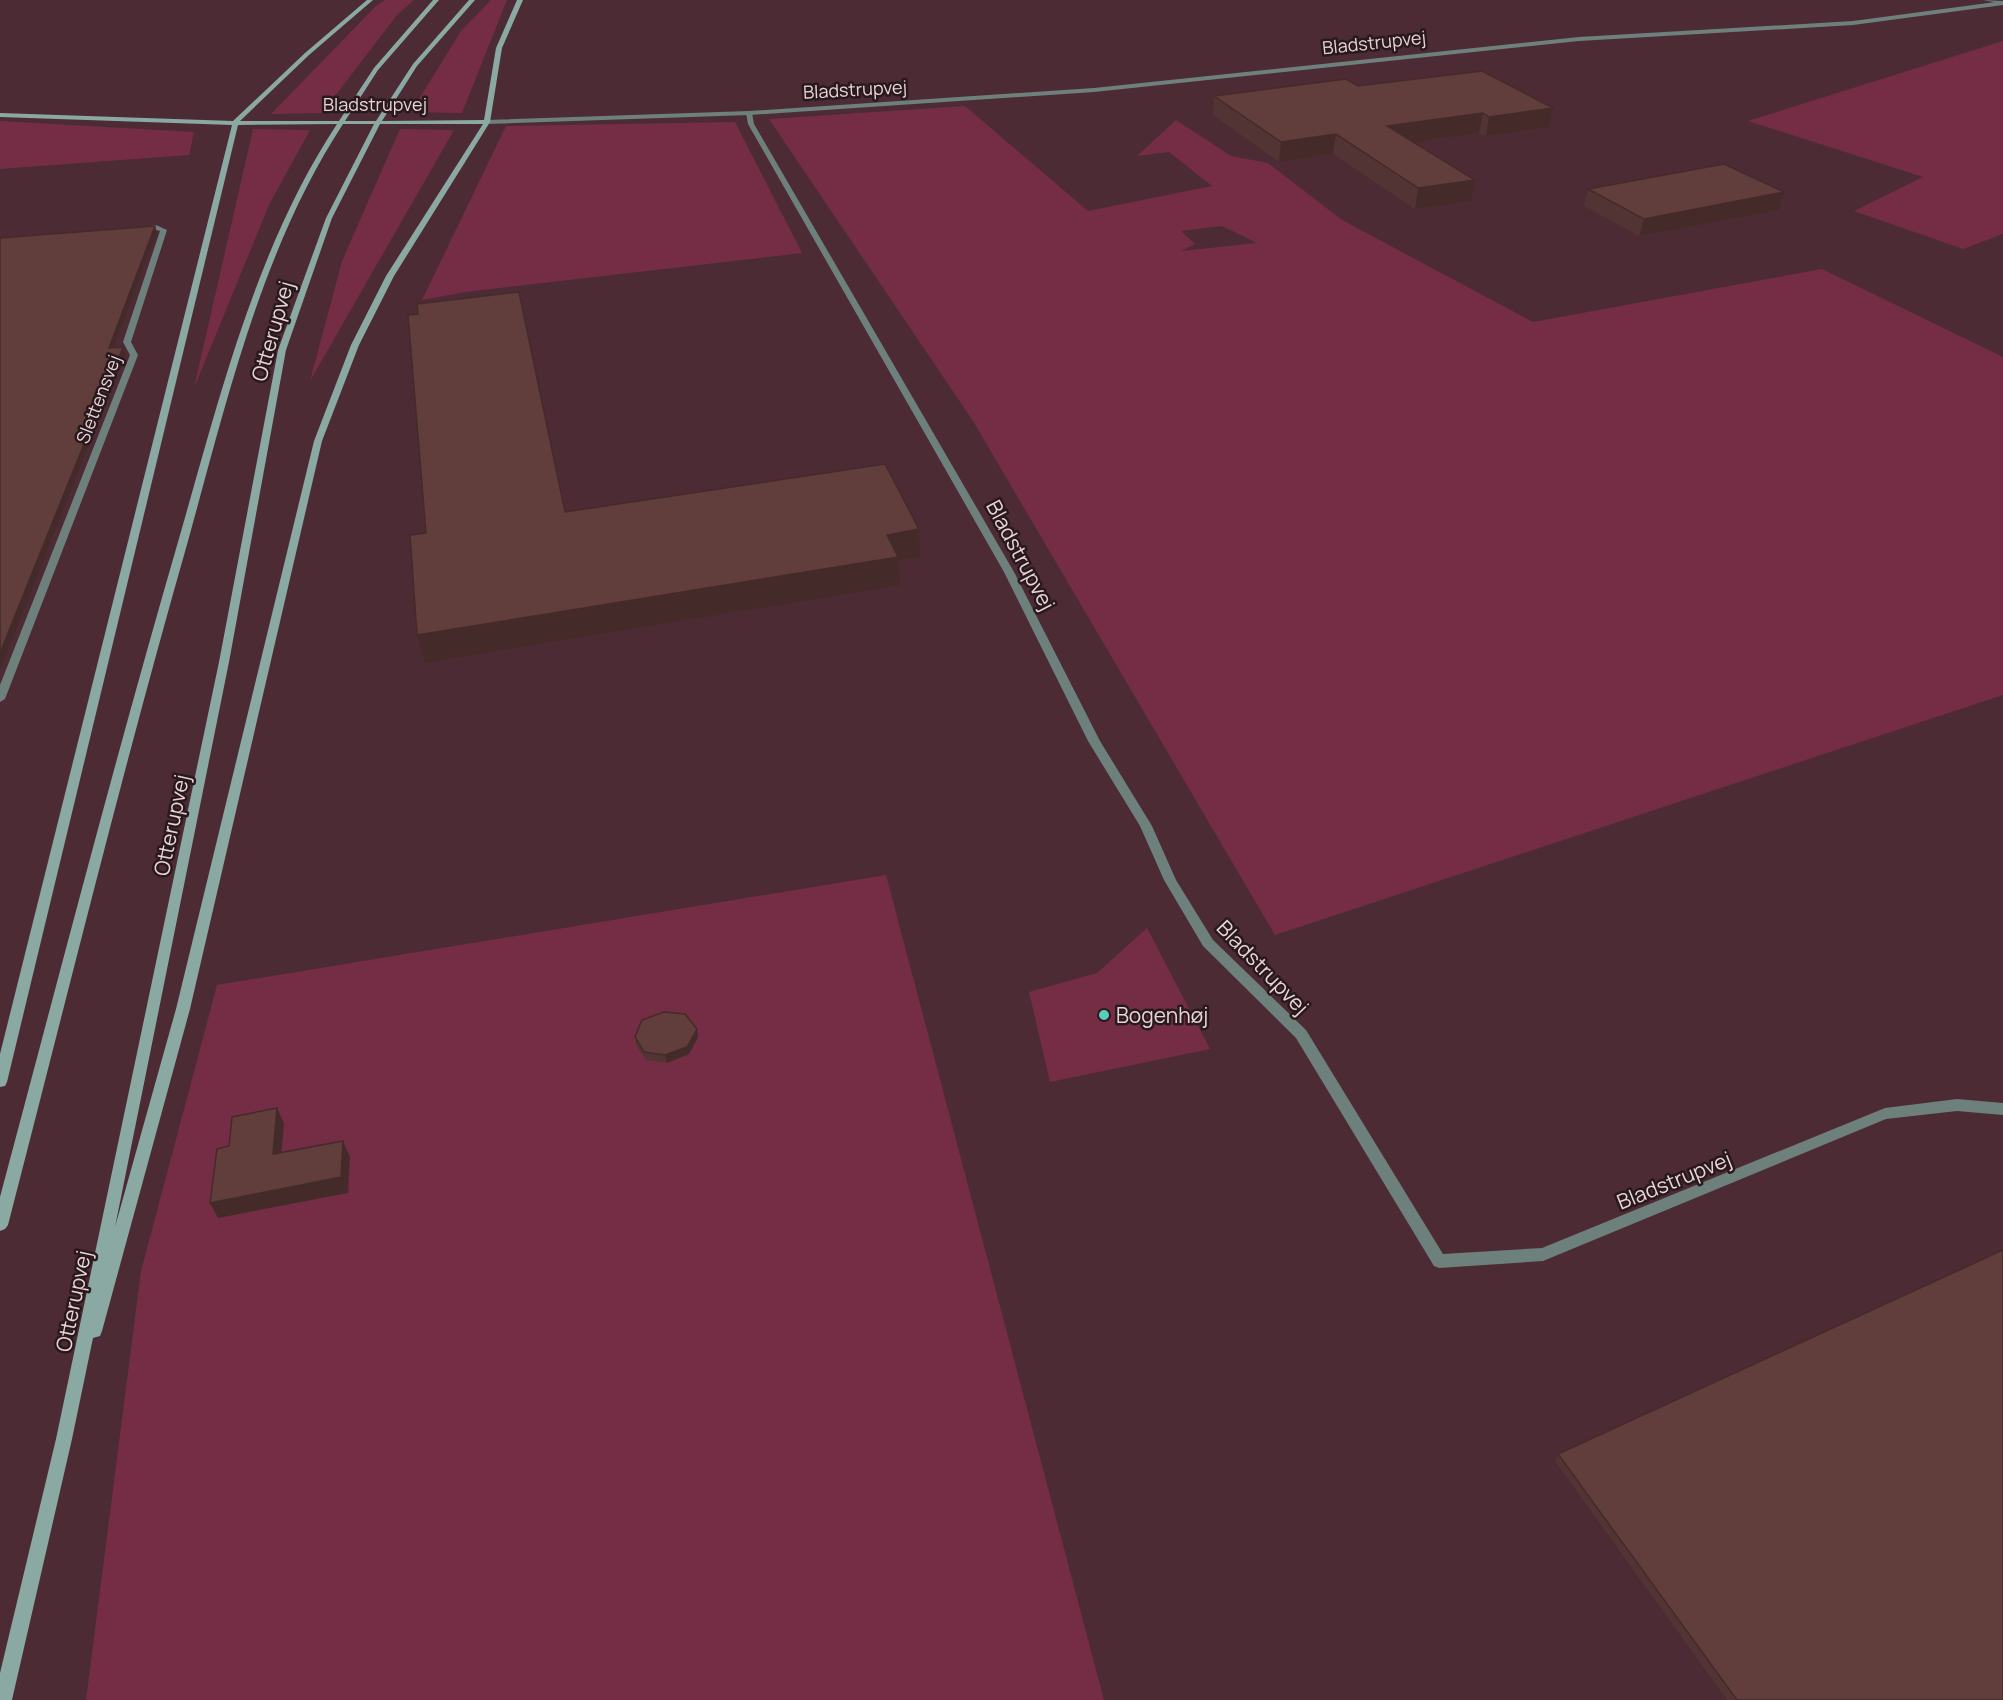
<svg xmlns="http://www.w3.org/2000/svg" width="2003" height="1700" font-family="Manrope,sans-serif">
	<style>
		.green { fill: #752d46; fill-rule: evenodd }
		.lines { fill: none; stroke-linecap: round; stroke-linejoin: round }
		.service { fill: #6d807c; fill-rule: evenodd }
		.minor { fill: #6d807c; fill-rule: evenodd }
		.tertiary { fill: #6d807c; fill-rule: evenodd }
		.secondary { fill: #8aa9a2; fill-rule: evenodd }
		.wall { fill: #533434 }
		.shaded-wall { fill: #442b2a }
		.building { fill: #613d3c; stroke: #442b2a; stroke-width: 1.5 }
		.poi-dot { fill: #5bcebb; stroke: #28191d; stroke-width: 2 }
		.labels { text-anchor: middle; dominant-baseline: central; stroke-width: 5; stroke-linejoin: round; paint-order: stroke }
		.far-street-label { font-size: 18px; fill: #e9d3d9; stroke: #28191d }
		.street-label { font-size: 21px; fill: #e9d3d9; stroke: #28191d }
		.poi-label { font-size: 21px; fill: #e9d3d9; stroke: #28191d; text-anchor: start }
	</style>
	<rect width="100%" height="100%" fill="#4c2b35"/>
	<!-- green -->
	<path class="green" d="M 385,0 L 414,0 L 397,15 L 322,113 L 271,114 L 376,6 Z
		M 491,0 L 507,0 L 462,113 L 411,112 L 461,31 Z
		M 2003,41 L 2003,234 L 1963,249 L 1854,211 L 1923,177 L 1748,121 Z
		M 965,106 L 1088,211 L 1212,186 L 1169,152 L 1137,156 L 1176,120 L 1231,156 L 1268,163 L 1342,220 L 1533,322 L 1822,269 L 2003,357 L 2003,695 L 1275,935 L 973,421 L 769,119 ZM 1222,226 L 1257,243 L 1181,251 L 1195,244 L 1181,231 Z
		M 0,121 L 194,132 L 189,155 L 0,169 Z
		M 735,122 L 802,253 L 465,292 L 422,300 L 506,126 Z
		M 253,129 L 310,130 L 269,205 L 194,388 Z
		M 400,129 L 454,130 L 310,381 L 342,261 Z
		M 886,875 L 1104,1700 L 86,1700 L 141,1271 L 217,985 Z
		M 1147,928 L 1210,1049 L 1050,1082 L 1029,992 L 1097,973 Z"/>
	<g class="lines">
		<!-- service -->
		<path class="service" d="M 749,111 L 752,113 L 754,124 L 1014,572 L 1100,741 L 1152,826 L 1176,880 L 1213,940 L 1306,1030 L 1443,1254 L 1542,1248 L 1885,1108 L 1957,1099 L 2003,1103 L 2003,1115 L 1957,1111 L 1886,1119 L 1543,1261 L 1439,1268 L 1434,1266 L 1296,1038 L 1203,946 L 1164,880 L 1140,826 L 1088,741 L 1004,572 L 748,124 L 746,113 Z
			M 156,225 L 167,230 L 131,342 L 138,355 L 5,699 L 0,702 L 0,685 L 130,355 L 123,342 L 160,231 C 153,228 143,233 137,229 Z"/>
		<!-- minor -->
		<path class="minor" d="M 1983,0 L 2002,1 L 2003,4 Z"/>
		<!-- tertiary -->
		<path class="tertiary" d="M 2003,1 L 2003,5 L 1853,25 L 1579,41 L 1094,92 L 749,115 L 487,124 L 484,122 L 487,120 L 749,111 L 1094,88 L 1579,37 L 1853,21 Z"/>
		<!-- secondary -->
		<path class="secondary" d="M 367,0 L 373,0 L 309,55 L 240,121 L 339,121 L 374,68 L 433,0 L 439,0 L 378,70 L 345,121 L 376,121 L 413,64 L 469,0 L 475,0 L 417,66 L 382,121 L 484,120 L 496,48 L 517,0 L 523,0 L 502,48 L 490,122 L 394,276 L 359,345 L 322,441 L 190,1009 L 102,1331 L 100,1336 L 93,1338 L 72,1439 L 12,1700 L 0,1700 L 0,1673 L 56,1439 L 219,662 L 278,350 L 326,218 L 374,124 L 343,124 C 262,248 227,400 188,541 C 123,768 67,997 8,1225 L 5,1229 L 0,1231 L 0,1197 C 59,976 116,755 180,535 C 220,396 256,247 337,124 L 238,125 L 7,1082 L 5,1086 L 0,1087 L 0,1054 L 232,125 L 0,117 L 0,113 L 233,121 L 305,53 ZM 380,124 L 483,124 L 386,276 L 351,345 L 314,441 L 176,1009 L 115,1227 L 229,662 L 286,350 L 332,218 Z"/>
	</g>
	<!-- wall -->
	<path class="wall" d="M 1358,86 L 1549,127 L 1486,136 L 1479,133 L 1413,142 L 1475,180 L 1471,201 L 1415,209 L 1333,154 L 1279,162 L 1213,115 L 1214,96 Z
		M 1588,189 L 1779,210 L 1639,236 L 1584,206 Z
		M 697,1029 L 698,1037 L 689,1054 L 667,1063 L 646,1060 L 636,1045 L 635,1037 Z
		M 1558,1454 L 2003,1700 L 1727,1700 L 1555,1461 Z"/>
	<!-- shaded-wall -->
	<path class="shaded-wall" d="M 1553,108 L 1549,127 L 1486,136 L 1489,117 Z
		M 1483,113 L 1479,133 L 1384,146 L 1387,126 Z
		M 1336,134 L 1333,154 L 1279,162 L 1281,142 Z
		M 1475,180 L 1471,201 L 1415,209 L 1418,188 Z
		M 1784,192 L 1779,210 L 1639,236 L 1644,219 Z
		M 155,226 L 157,232 L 111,354 L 109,348 Z
		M 123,347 L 125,353 L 0,670 L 0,653 Z
		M 919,529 L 920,557 L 898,560 L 900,585 L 425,663 L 417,635 L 887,535 Z
		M 697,1029 L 698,1037 L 689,1054 L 667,1063 L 665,1055 Z
		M 277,1108 L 284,1123 L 280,1170 L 273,1154 Z
		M 343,1141 L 350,1157 L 348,1193 L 218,1218 L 210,1203 Z"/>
	<!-- building -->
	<path class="building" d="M 1482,71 L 1553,108 L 1489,117 L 1483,113 L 1387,126 L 1475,180 L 1418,188 L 1336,134 L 1281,142 L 1214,96 L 1346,79 L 1358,86 Z
		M 1724,164 L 1784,192 L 1644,219 L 1588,189 Z
		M 155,226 L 109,348 L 123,347 L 0,653 L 0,238 Z
		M 519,292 L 565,512 L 885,464 L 919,529 L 887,535 L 898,557 L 417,635 L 410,535 L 426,533 L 408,315 L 418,314 L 417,304 Z
		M 664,1012 L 685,1014 L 697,1029 L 687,1047 L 665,1055 L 644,1052 L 635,1037 L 642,1020 Z
		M 277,1108 L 273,1154 L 343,1141 L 341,1177 L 210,1203 L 217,1149 L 229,1146 L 232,1117 Z
		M 2003,1250 L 2003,1700 L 1737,1700 L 1558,1454 Z"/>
	<!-- markers -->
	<circle class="poi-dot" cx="1104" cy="1015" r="6"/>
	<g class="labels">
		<!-- far-street labels -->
		<g class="far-street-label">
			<text transform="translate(1374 42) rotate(-6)">Bladstrupvej</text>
			<text transform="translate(855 89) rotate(-3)">Bladstrupvej</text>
			<text x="375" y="104">Bladstrupvej</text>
			<text transform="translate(98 399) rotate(-69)">Slettensvej</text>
		</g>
		<!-- street labels -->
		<g class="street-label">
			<text transform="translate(272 331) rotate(-74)">Otterupvej</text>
			<text transform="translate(1021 555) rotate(62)">Bladstrupvej</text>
			<text transform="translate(171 825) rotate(-78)">Otterupvej</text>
			<text transform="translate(1263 967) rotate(46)">Bladstrupvej</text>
			<text transform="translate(1674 1180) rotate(-22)">Bladstrupvej</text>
			<text transform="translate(73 1301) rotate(-78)">Otterupvej</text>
		</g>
		<!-- poi labels -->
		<g class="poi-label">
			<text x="1116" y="1015">Bogenhøj</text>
		</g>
	</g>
</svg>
